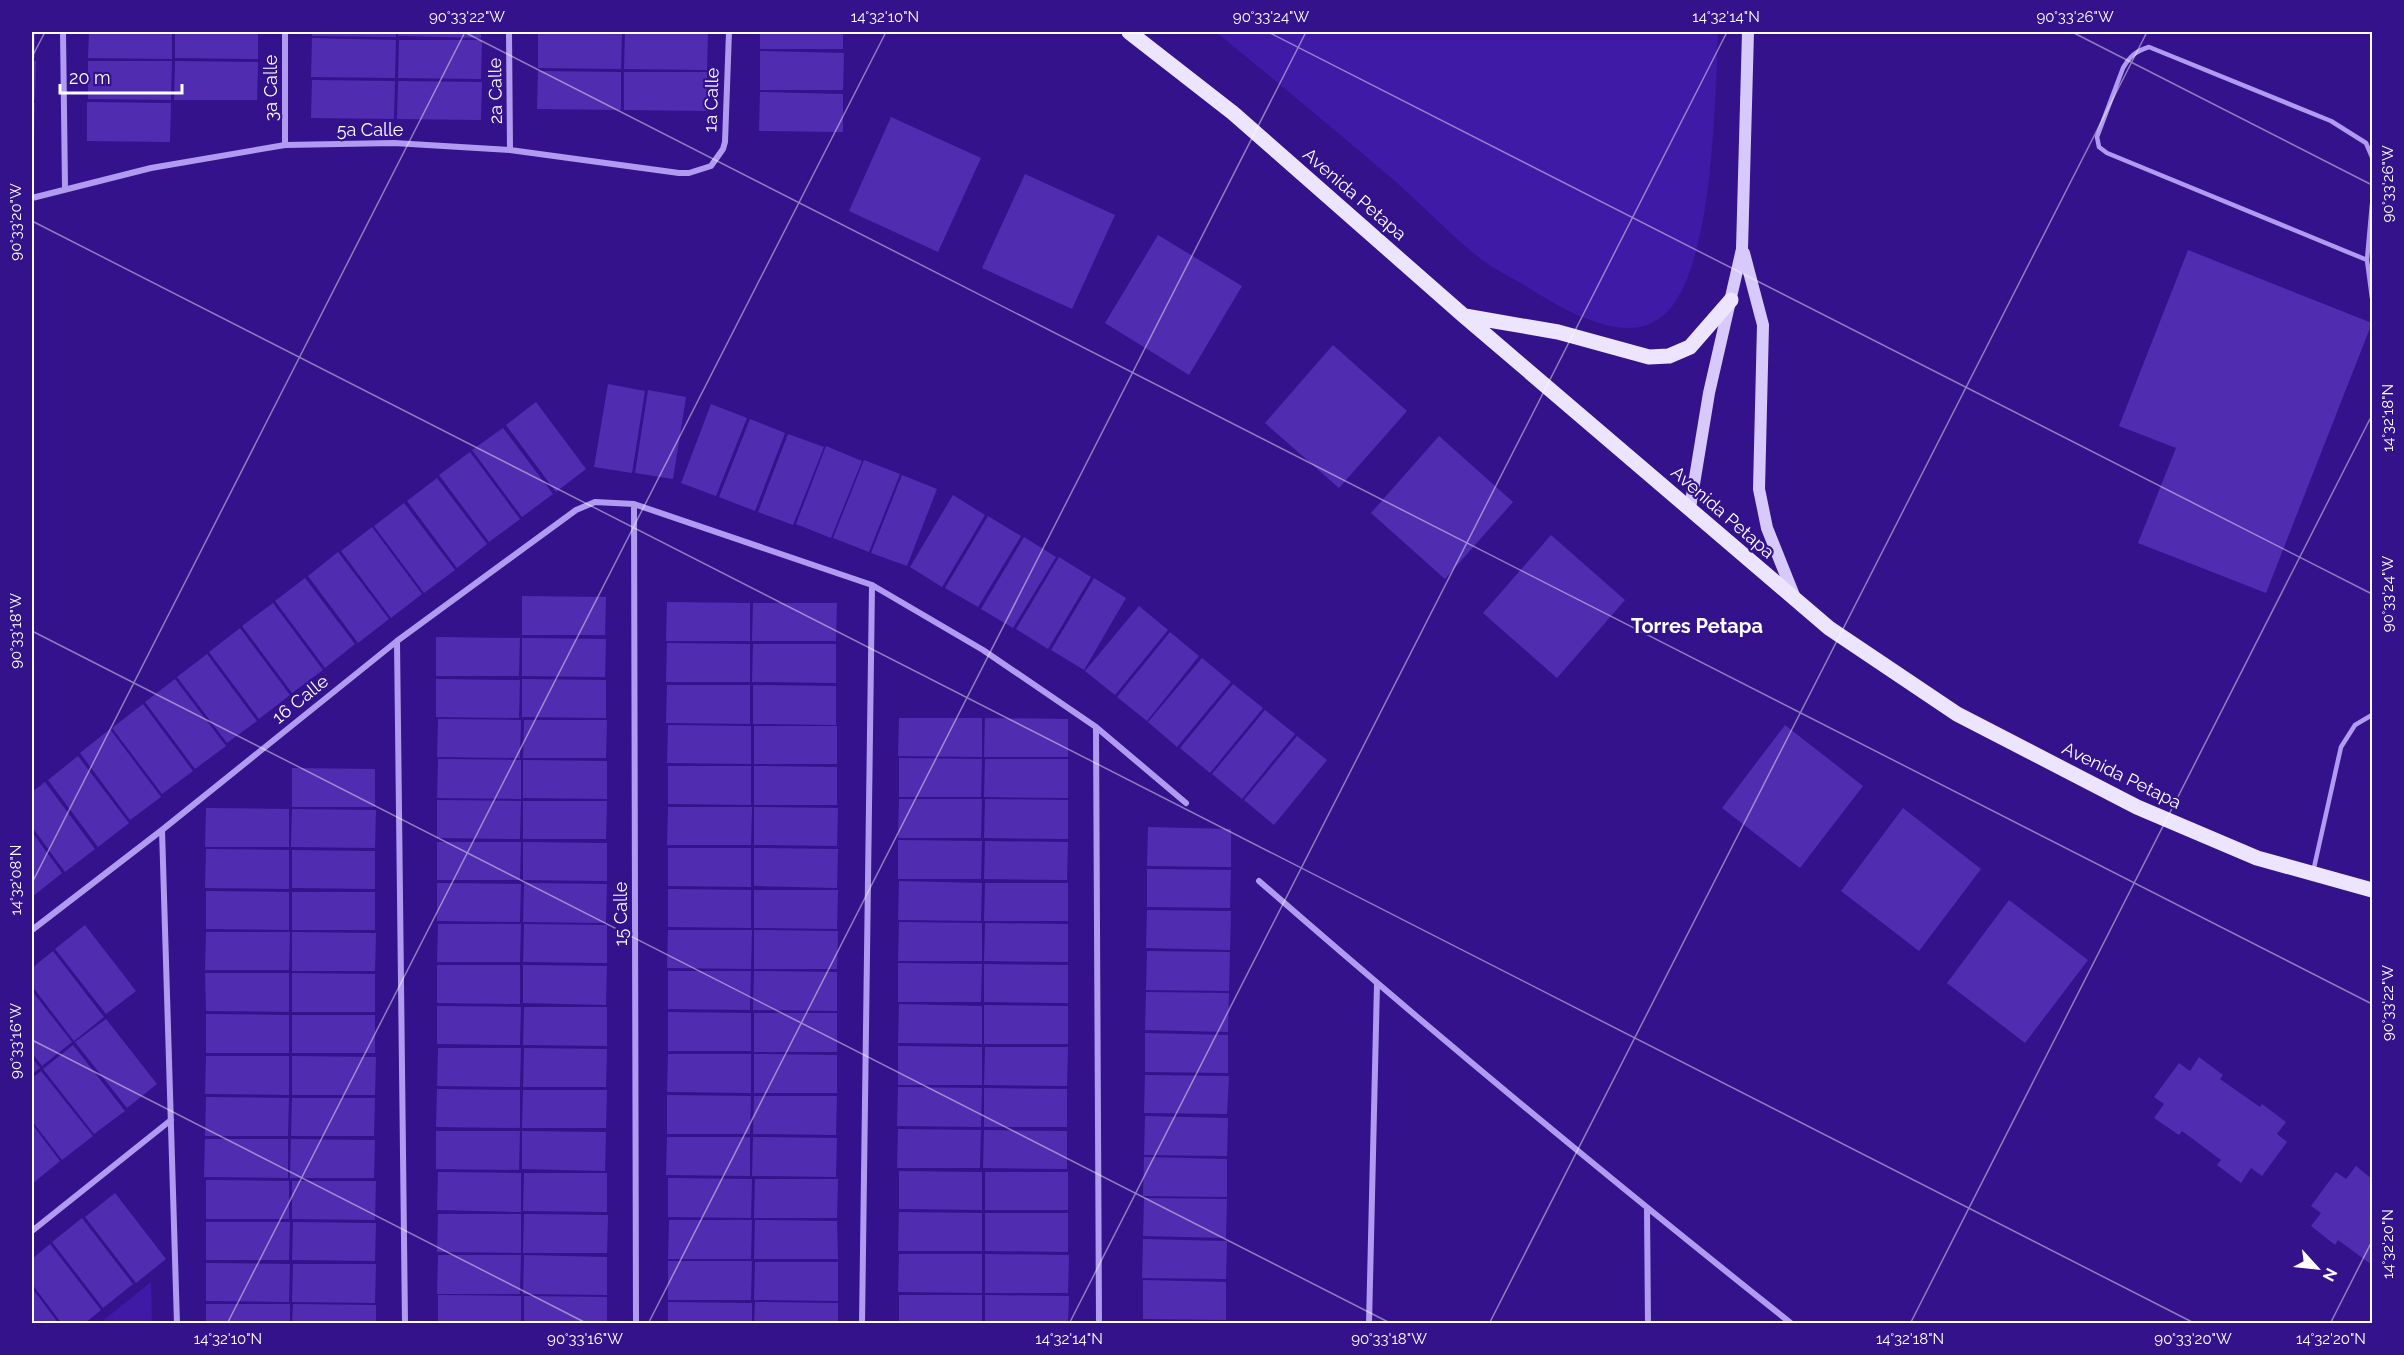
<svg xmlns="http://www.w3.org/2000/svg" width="2404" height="1355" font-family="Raleway,sans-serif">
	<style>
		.green { fill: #3f1aa6 }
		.building { fill: #502db0 }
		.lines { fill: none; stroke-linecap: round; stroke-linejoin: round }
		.lane { stroke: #b19bf1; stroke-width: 4.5 }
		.street { stroke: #b19bf1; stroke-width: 6 }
		.secondary { stroke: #d7c9fc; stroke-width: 12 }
		.primary { stroke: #ede4ff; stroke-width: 15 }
		.ticks { fill: none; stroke: #fff; stroke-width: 1.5; stroke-opacity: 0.45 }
		.labels { text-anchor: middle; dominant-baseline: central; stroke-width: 4.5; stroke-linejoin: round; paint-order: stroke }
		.street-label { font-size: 18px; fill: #fff; stroke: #34128c }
		.neighbourhood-label { font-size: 20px; font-weight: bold; fill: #fff; stroke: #34128c }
		.neatline { fill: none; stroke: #fff; stroke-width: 2 }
		.ticks-label { font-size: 15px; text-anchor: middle; fill: #fff }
	</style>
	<rect width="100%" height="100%" fill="#34128c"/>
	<!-- green -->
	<path class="green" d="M 1216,32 L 1718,32 C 1715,99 1714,264 1667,312 C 1628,353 1556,305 1519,282 C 1505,274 1489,266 1477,256 C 1444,229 1416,198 1383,171 C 1328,124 1272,78 1216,32 Z
		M 151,1282 L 152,1323 L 100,1323 Z"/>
	<!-- building -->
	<path class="building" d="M 32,32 L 35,32 L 35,58 L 32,58 Z
		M 89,32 L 172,32 L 172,59 L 88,58 Z
		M 175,32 L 258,32 L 258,59 L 175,58 Z
		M 312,32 L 396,32 L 396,37 L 312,36 Z
		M 398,32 L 481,32 L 481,38 L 398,36 Z
		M 538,32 L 622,32 L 621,69 L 538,68 Z
		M 625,32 L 708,32 L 707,70 L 624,69 Z
		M 760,32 L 843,32 L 843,49 L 760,49 Z
		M 312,38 L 396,40 L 395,78 L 311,77 Z
		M 399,40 L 482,40 L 481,79 L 398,78 Z
		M 760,51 L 844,53 L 843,90 L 760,90 Z
		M 32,61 L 36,61 L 35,100 L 32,100 Z
		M 88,61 L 172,61 L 171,100 L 88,99 Z
		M 175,61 L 258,62 L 257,100 L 174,100 Z
		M 538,71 L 621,72 L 621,110 L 537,109 Z
		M 624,72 L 707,72 L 707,111 L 624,110 Z
		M 312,80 L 395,81 L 394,119 L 311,118 Z
		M 398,81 L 482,82 L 481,120 L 397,119 Z
		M 760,92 L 843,94 L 843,132 L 759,131 Z
		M 87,102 L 171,103 L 170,142 L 87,141 Z
		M 32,103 L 35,103 L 34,141 L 32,141 Z
		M 891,117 L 981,158 L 938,252 L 849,211 Z
		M 32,144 L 34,144 L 34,184 L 32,184 Z
		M 1025,174 L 1115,215 L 1072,309 L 982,268 Z
		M 1158,235 L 1242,286 L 1189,375 L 1105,323 Z
		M 2188,250 L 2372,323 L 2266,593 L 2138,543 L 2176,448 L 2119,426 Z
		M 1333,345 L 1407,411 L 1339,488 L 1265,423 Z
		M 608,384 L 645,391 L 632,473 L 594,467 Z
		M 648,390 L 686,397 L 673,479 L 635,473 Z
		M 536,402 L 586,469 L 556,492 L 506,425 Z
		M 711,404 L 747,418 L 716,496 L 681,483 Z
		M 750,419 L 785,433 L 755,511 L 719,497 Z
		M 503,428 L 553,494 L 522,517 L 472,450 Z
		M 788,434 L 824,447 L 793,525 L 758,512 Z
		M 1439,436 L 1513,502 L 1445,579 L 1371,513 Z
		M 826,446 L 862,461 L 831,538 L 796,524 Z
		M 470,452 L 520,519 L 489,542 L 439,475 Z
		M 864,460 L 900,474 L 869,552 L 833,538 Z
		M 902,475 L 937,489 L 907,566 L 871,553 Z
		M 437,478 L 487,544 L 457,568 L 407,501 Z
		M 953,495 L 985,515 L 942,587 L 910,567 Z
		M 404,503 L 455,570 L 424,593 L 374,526 Z
		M 988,516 L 1021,536 L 978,607 L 945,588 Z
		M 372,527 L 422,594 L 391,618 L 341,551 Z
		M 1551,535 L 1625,600 L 1557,678 L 1483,613 Z
		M 1024,537 L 1056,557 L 1013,628 L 981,609 Z
		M 338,552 L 389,619 L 358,643 L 308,576 Z
		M 1059,557 L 1091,577 L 1048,649 L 1016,629 Z
		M 305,578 L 355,644 L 325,668 L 275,601 Z
		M 1094,578 L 1126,598 L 1084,670 L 1051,650 Z
		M 522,596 L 606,597 L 605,635 L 522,635 Z
		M 667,602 L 750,603 L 750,641 L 666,641 Z
		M 273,603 L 323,670 L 292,693 L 242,626 Z
		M 753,603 L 837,603 L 836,641 L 752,641 Z
		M 1139,606 L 1168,630 L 1115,695 L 1085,671 Z
		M 240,628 L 290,695 L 259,719 L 209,652 Z
		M 1170,632 L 1199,656 L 1147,721 L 1117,697 Z
		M 436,637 L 520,638 L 519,676 L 436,676 Z
		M 522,638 L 606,639 L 605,677 L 522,676 Z
		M 667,643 L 750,644 L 750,682 L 666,682 Z
		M 753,644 L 836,644 L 836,683 L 752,682 Z
		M 207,654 L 257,721 L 227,743 L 177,677 Z
		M 1202,658 L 1231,682 L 1177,747 L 1148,722 Z
		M 175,679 L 226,746 L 195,769 L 145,702 Z
		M 436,679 L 520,680 L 519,718 L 436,717 Z
		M 522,679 L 606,680 L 606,718 L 522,717 Z
		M 1233,684 L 1263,708 L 1210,773 L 1180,748 Z
		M 667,685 L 750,685 L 750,724 L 666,723 Z
		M 753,685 L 836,686 L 836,725 L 753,724 Z
		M 143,704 L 193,771 L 162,794 L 112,728 Z
		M 1265,710 L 1295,734 L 1242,799 L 1212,774 Z
		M 899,718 L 982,718 L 982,757 L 898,756 Z
		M 985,718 L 1068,719 L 1068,757 L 984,757 Z
		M 438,719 L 521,720 L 520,758 L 437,757 Z
		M 524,720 L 607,720 L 606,758 L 523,758 Z
		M 668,725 L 751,726 L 751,764 L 667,763 Z
		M 1785,725 L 1863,786 L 1800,868 L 1722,808 Z
		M 754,726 L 837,726 L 837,764 L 754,764 Z
		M 110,729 L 161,797 L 130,820 L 80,753 Z
		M 1297,736 L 1327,760 L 1274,825 L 1244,800 Z
		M 78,756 L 129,823 L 98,847 L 48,780 Z
		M 899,758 L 982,759 L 981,797 L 899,797 Z
		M 438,759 L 521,760 L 521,799 L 437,798 Z
		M 985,759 L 1068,759 L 1068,798 L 984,797 Z
		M 523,760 L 607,761 L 607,799 L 523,798 Z
		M 668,766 L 751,766 L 751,805 L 668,804 Z
		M 754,766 L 837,767 L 837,805 L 754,805 Z
		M 292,768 L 375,769 L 375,807 L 292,807 Z
		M 45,782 L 95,849 L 65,872 L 32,827 L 32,792 Z
		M 899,799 L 982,799 L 981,838 L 898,838 Z
		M 985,799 L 1068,800 L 1068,839 L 984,838 Z
		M 437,800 L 521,801 L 520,839 L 437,838 Z
		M 523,801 L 607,801 L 606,839 L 523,839 Z
		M 668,807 L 752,807 L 751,845 L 667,845 Z
		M 754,807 L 838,808 L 837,846 L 754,845 Z
		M 206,808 L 289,809 L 289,847 L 205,847 Z
		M 1903,808 L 1981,869 L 1919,951 L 1841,891 Z
		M 292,809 L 376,810 L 375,848 L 291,847 Z
		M 1148,827 L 1231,829 L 1231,867 L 1147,866 Z
		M 32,832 L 62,873 L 32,897 Z
		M 898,840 L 982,841 L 981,879 L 898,879 Z
		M 985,841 L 1068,842 L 1067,880 L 984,879 Z
		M 437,842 L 521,842 L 520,880 L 437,880 Z
		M 523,842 L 607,843 L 607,881 L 523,880 Z
		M 668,848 L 751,848 L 751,887 L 668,886 Z
		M 754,848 L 838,849 L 837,888 L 754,886 Z
		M 206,849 L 289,850 L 289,889 L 205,888 Z
		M 292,850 L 375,851 L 375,889 L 292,888 Z
		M 1147,869 L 1231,870 L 1230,908 L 1147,907 Z
		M 899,881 L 982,883 L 981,921 L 898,920 Z
		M 437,883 L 521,884 L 520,922 L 437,921 Z
		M 524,883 L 607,884 L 606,923 L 523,922 Z
		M 985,883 L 1068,883 L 1068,921 L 984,921 Z
		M 668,889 L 751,890 L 751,928 L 668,927 Z
		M 754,890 L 838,890 L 837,929 L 754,928 Z
		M 206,891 L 289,892 L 289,930 L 206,929 Z
		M 292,892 L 375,892 L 375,930 L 292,930 Z
		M 2009,900 L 2088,960 L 2025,1043 L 1947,983 Z
		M 1147,910 L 1231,911 L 1230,950 L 1146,948 Z
		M 899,922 L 982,923 L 982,961 L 898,961 Z
		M 985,923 L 1068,924 L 1068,962 L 984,961 Z
		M 438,924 L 521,924 L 520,962 L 437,962 Z
		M 524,924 L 607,925 L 607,963 L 523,962 Z
		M 85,925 L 136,991 L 106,1014 L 55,949 Z
		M 668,930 L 752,930 L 751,969 L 667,968 Z
		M 754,930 L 838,931 L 837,969 L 754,969 Z
		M 206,932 L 290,932 L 289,970 L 205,970 Z
		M 292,932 L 376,933 L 375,971 L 292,971 Z
		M 53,951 L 104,1017 L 74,1041 L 32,986 L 32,968 Z
		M 1147,951 L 1230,952 L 1229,991 L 1146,990 Z
		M 898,963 L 982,964 L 981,1002 L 898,1002 Z
		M 984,964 L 1068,965 L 1068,1003 L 984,1002 Z
		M 437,965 L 520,965 L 520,1004 L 437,1003 Z
		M 523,965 L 607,966 L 606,1005 L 523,1003 Z
		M 668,971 L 751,971 L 750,1010 L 668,1009 Z
		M 754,971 L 837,972 L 837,1011 L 753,1010 Z
		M 205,973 L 289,973 L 289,1012 L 206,1011 Z
		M 292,973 L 375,974 L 375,1012 L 292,1012 Z
		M 32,991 L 72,1042 L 42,1066 L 32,1053 Z
		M 1146,992 L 1229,993 L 1228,1032 L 1145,1030 Z
		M 899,1004 L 982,1006 L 982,1044 L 898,1043 Z
		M 984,1005 L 1068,1006 L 1068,1044 L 984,1044 Z
		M 437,1006 L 521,1007 L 520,1045 L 437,1044 Z
		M 524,1007 L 607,1007 L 607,1046 L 523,1045 Z
		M 668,1012 L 751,1013 L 751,1051 L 668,1051 Z
		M 754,1013 L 837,1013 L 837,1052 L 754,1052 Z
		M 206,1014 L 289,1015 L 289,1053 L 206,1053 Z
		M 292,1015 L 375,1015 L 375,1053 L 292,1053 Z
		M 106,1019 L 157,1084 L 127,1108 L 75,1042 Z
		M 1145,1033 L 1228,1035 L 1228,1073 L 1145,1072 Z
		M 73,1045 L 125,1111 L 94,1134 L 43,1069 Z
		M 898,1046 L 982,1047 L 982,1085 L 898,1085 Z
		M 985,1047 L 1068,1047 L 1067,1086 L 984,1085 Z
		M 438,1048 L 521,1048 L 520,1087 L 437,1086 Z
		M 524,1048 L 607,1049 L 606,1087 L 523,1087 Z
		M 668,1054 L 751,1054 L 751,1093 L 667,1092 Z
		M 754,1054 L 837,1055 L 837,1093 L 754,1093 Z
		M 206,1056 L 289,1056 L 289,1095 L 205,1094 Z
		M 292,1056 L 376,1057 L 375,1095 L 292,1095 Z
		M 2199,1057 L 2223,1075 L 2220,1079 L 2260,1107 L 2262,1104 L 2286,1122 L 2277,1134 L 2287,1142 L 2262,1176 L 2251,1168 L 2241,1183 L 2217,1165 L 2221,1160 L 2182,1131 L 2179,1135 L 2154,1118 L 2164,1104 L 2154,1097 L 2179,1063 L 2190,1071 Z
		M 32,1058 L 40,1068 L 32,1074 Z
		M 41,1071 L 93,1136 L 62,1160 L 32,1121 L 32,1078 Z
		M 1145,1075 L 1229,1076 L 1227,1114 L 1144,1113 Z
		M 898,1087 L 982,1088 L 981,1127 L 897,1126 Z
		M 984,1088 L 1067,1089 L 1067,1127 L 984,1127 Z
		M 437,1089 L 520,1090 L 520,1128 L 436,1127 Z
		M 523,1090 L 607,1090 L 606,1128 L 522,1128 Z
		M 667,1095 L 751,1096 L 750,1134 L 667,1134 Z
		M 754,1096 L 837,1096 L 836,1135 L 753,1134 Z
		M 206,1097 L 289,1098 L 288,1136 L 205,1136 Z
		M 292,1098 L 375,1098 L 374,1136 L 291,1136 Z
		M 1145,1116 L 1228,1118 L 1227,1156 L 1144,1155 Z
		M 32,1124 L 60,1161 L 32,1184 Z
		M 898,1129 L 981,1130 L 980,1168 L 897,1168 Z
		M 984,1130 L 1067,1131 L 1067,1169 L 983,1168 Z
		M 436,1131 L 520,1131 L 519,1170 L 436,1169 Z
		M 522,1131 L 606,1132 L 605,1171 L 522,1169 Z
		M 667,1137 L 750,1137 L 750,1176 L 666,1175 Z
		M 753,1137 L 837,1138 L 836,1177 L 752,1176 Z
		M 205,1139 L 288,1139 L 288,1178 L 204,1177 Z
		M 291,1139 L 375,1140 L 374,1178 L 290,1178 Z
		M 1144,1157 L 1227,1159 L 1227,1197 L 1143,1196 Z
		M 2356,1166 L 2372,1179 L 2372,1265 L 2338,1240 L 2335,1245 L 2311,1226 L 2321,1213 L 2311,1206 L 2336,1172 L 2346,1179 Z
		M 899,1171 L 982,1172 L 982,1210 L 899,1209 Z
		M 438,1172 L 521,1173 L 521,1212 L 437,1210 Z
		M 985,1172 L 1068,1172 L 1068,1210 L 985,1210 Z
		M 524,1173 L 607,1173 L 607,1212 L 523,1211 Z
		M 668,1178 L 752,1179 L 751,1218 L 668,1217 Z
		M 755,1179 L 838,1179 L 837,1218 L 754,1218 Z
		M 206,1180 L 289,1181 L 289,1219 L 206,1219 Z
		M 292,1181 L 376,1181 L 375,1220 L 292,1219 Z
		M 115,1193 L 166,1259 L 136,1283 L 85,1217 Z
		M 1144,1198 L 1227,1199 L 1226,1238 L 1143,1236 Z
		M 899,1212 L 982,1213 L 982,1251 L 898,1251 Z
		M 985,1213 L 1068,1213 L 1068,1252 L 985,1251 Z
		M 438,1214 L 521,1214 L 521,1253 L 437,1252 Z
		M 524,1214 L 608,1215 L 607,1253 L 523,1253 Z
		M 82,1218 L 133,1284 L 103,1308 L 52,1242 Z
		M 669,1220 L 752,1220 L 751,1259 L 668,1259 Z
		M 755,1220 L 837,1221 L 838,1259 L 754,1259 Z
		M 206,1222 L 290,1222 L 289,1260 L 206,1260 Z
		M 293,1222 L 376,1223 L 375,1261 L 292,1260 Z
		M 1143,1239 L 1227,1241 L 1226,1279 L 1142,1278 Z
		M 50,1244 L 101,1310 L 84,1324 L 62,1324 L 32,1284 L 32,1259 Z
		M 899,1254 L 982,1254 L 982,1293 L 898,1292 Z
		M 985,1254 L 1069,1255 L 1068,1293 L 985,1293 Z
		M 438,1255 L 521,1255 L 520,1294 L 437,1294 Z
		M 524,1255 L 607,1257 L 607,1295 L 523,1294 Z
		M 668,1261 L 752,1261 L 751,1300 L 668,1300 Z
		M 755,1262 L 838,1262 L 838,1301 L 754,1300 Z
		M 206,1263 L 290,1264 L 289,1302 L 206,1301 Z
		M 293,1264 L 376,1264 L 375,1303 L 292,1302 Z
		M 1143,1280 L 1226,1282 L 1226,1320 L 1143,1319 Z
		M 32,1288 L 59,1324 L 32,1324 Z
		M 438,1295 L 521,1296 L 521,1324 L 438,1324 Z
		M 899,1295 L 982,1295 L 982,1324 L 899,1324 Z
		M 985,1295 L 1069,1296 L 1068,1324 L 985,1324 Z
		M 524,1296 L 607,1297 L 607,1324 L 524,1324 Z
		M 668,1302 L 752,1303 L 752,1324 L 668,1324 Z
		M 755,1302 L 838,1303 L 838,1324 L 754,1324 Z
		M 206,1304 L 290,1304 L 290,1324 L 206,1324 Z
		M 293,1304 L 376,1305 L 376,1324 L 292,1324 Z"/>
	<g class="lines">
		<!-- lane -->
		<path class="lane" d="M 2372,204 L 2367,260 L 2372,298
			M 2367,260 L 2107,153 L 2099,147 L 2097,137 L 2123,68 C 2130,56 2136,51 2149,47 L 2331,121 L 2366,143 L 2372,157
			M 2313,872 L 2341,747 L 2355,725 L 2372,715"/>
		<!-- street -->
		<path class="street" d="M 63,32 L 65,188
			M 509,32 L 510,150
			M 285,145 L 285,32
			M 32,198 L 151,168 L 285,145 L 394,143 L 510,150 L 679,173 L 689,173 L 711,166 L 723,149 L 725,142 L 729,32
			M 634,504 L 636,1324
			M 397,641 L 405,1324
			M 1096,727 L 1099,1324
			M 162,830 L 177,1324
			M 1259,881 C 1433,1033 1611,1180 1792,1324
			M 32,930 L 162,830 L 397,641 L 576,510 L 595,502 L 634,504 L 872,585 L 983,650 L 1096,727 L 1186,803
			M 1647,1209 L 1648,1324
			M 32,1231 L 171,1120
			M 862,1324 L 872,585
			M 1369,1324 L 1377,984"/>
		<!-- secondary -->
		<path class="secondary" d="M 1744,253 L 1763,325 L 1759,489 L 1767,528 L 1795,598
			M 1690,508 L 1709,393 L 1742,249 L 1748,32"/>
		<!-- primary -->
		<path class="primary" d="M 1129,32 L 1233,113 L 1464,316 L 1829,628 L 1957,714 L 2137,807 L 2257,858 L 2372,890
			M 1465,316 L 1558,332 L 1649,357 L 1669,356 L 1690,347 L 1731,300"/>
	</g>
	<!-- ticks -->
	<path class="ticks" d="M 464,32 L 2372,1004M 1268,32 L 2372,594M 2072,32 L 2372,185M 32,57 L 45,32M 32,221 L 2196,1324M 32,631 L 1392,1324M 32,883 L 465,32M 32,1040 L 588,1324M 227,1324 L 886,32M 648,1324 L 1306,32M 1069,1324 L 1727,32M 1489,1324 L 2147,32M 1910,1324 L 2372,415M 2330,1324 L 2372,1241"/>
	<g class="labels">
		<!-- street labels -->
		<g class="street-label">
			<text transform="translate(270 88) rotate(-90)">3a Calle</text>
			<text transform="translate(495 91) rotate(-91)">2a Calle</text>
			<text transform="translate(711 100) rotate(-88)">1a Calle</text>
			<text x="370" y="129">5a Calle</text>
			<text transform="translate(1355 194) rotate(41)">Avenida Petapa</text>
			<text transform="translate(1723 512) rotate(41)">Avenida Petapa</text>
			<text transform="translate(300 699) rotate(-39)">16 Calle</text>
			<text transform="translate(2122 775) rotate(26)">Avenida Petapa</text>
			<text transform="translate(620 914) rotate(-90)">15 Calle</text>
		</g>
		<!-- neighbourhood labels -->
		<g class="neighbourhood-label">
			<text x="1697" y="626">Torres Petapa</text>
		</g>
	</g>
	<!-- border -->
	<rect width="2404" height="1355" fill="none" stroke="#34128c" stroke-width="66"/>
	<!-- north arrow -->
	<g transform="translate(2317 1268) rotate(117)" stroke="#34128c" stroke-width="4.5" paint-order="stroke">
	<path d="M0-4.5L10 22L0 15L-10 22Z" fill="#ffffff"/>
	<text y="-9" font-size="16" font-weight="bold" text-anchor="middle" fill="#ffffff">N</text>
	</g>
	<!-- scale -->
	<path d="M60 84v9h122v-9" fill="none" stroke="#ffffff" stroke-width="3"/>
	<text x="69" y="84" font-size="18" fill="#ffffff" stroke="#34128c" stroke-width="4.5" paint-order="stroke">20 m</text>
	<rect x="33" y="33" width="2338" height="1289" class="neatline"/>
	<g class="ticks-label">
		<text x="467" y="22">90°33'22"W</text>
		<text x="885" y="22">14°32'10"N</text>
		<text x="1271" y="22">90°33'24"W</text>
		<text x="1726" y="22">14°32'14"N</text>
		<text x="2075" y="22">90°33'26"W</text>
		<text transform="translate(2388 184) rotate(-90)" y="5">90°33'26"W</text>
		<text transform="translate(16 222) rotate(-90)" y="5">90°33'20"W</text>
		<text transform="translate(2388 418) rotate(-90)" y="5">14°32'18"N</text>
		<text transform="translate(2388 594) rotate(-90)" y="5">90°33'24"W</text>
		<text transform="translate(16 631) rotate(-90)" y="5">90°33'18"W</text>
		<text transform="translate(16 880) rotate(-90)" y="5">14°32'08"N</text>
		<text transform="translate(2388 1003) rotate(-90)" y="5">90°33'22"W</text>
		<text transform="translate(16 1041) rotate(-90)" y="5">90°33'16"W</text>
		<text transform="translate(2388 1244) rotate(-90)" y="5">14°32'20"N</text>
		<text x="228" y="1344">14°32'10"N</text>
		<text x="585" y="1344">90°33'16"W</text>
		<text x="1069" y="1344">14°32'14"N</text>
		<text x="1389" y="1344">90°33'18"W</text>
		<text x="1910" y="1344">14°32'18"N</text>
		<text x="2193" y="1344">90°33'20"W</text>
		<text x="2331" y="1344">14°32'20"N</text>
	</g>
</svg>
